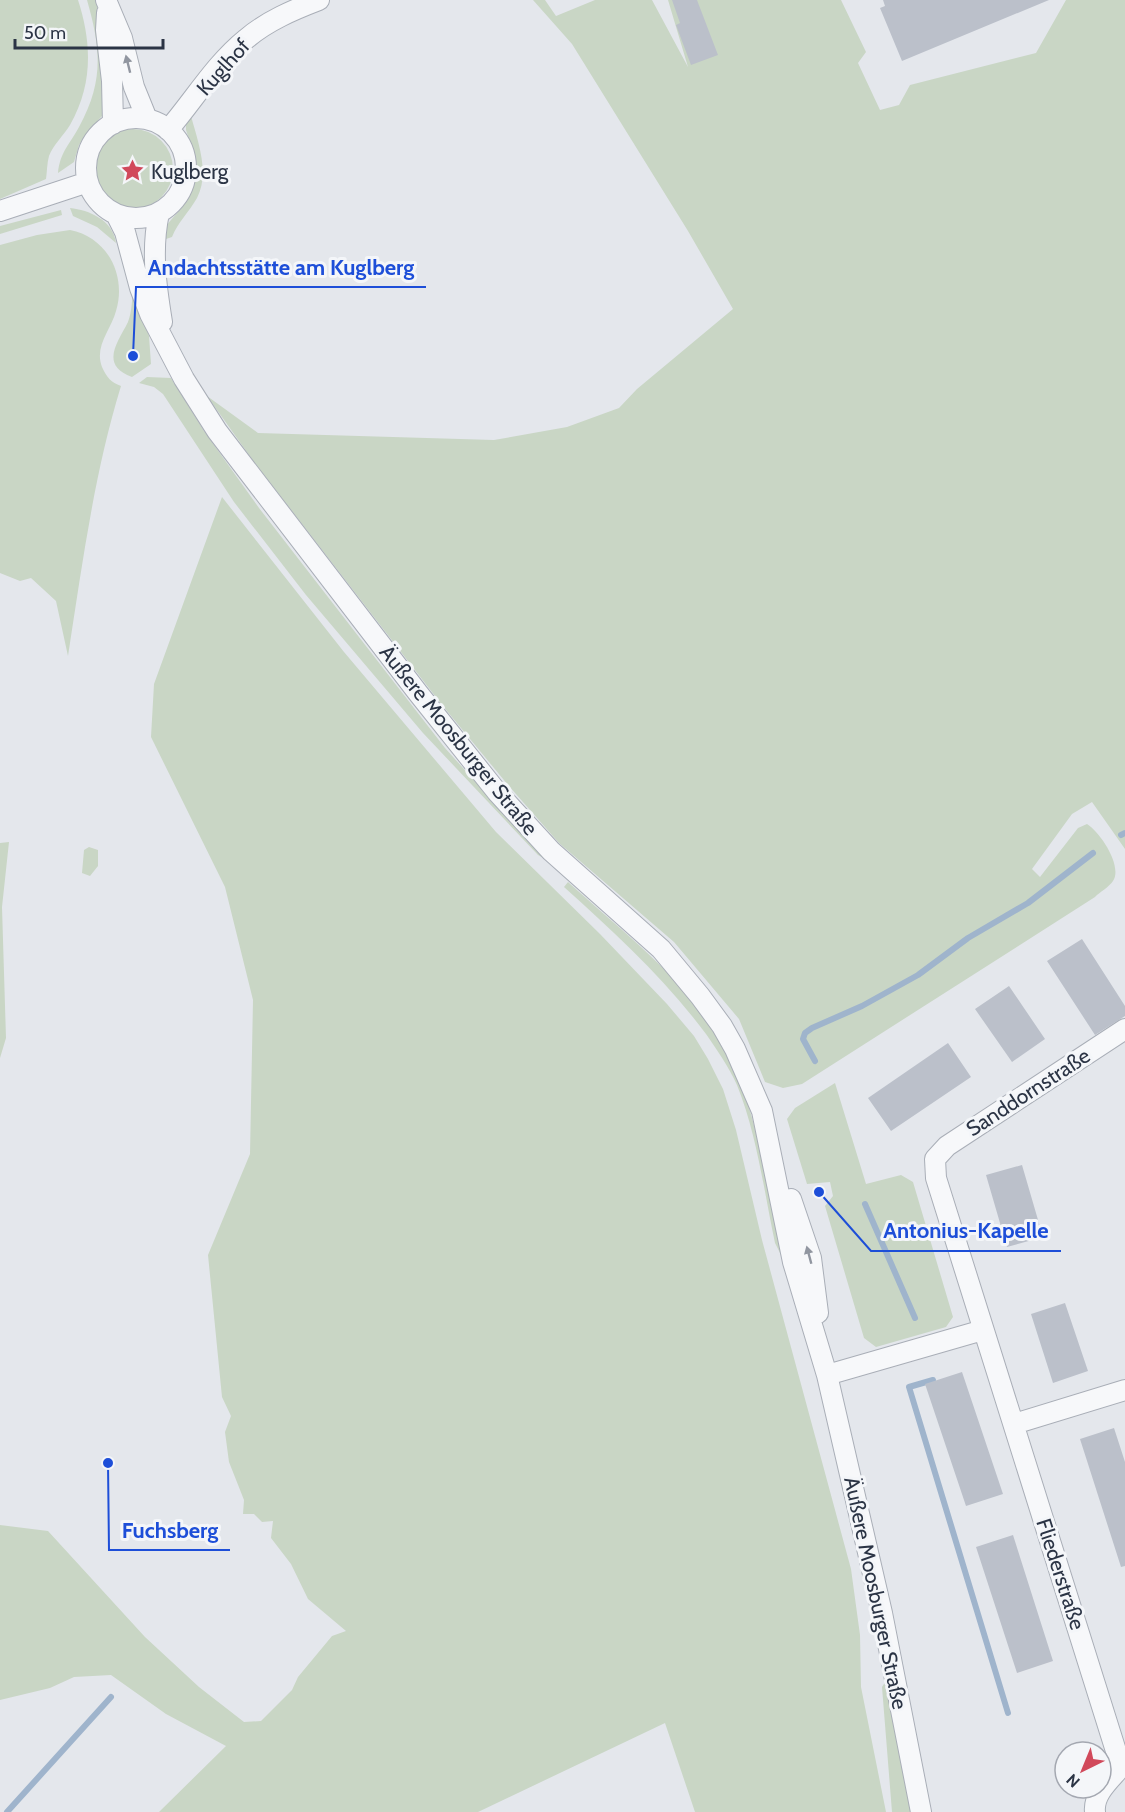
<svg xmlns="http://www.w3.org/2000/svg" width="1125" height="1812" font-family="Cabin,sans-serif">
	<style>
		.green { fill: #c9d6c5 }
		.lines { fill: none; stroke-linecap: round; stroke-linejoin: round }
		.stream { stroke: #9fb4cc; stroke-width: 6 }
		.building { fill: #bbc0ca }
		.minor-casing { stroke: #a9aeb7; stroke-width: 22 }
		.minor { stroke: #f7f8fa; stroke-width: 20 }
		.oneway { fill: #9196a0 }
		.labels { text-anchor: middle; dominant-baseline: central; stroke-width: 6; stroke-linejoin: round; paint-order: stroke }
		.street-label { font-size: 21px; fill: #2b3445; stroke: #f4f6f9 }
		.poi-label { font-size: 21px; fill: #2b3445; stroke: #f4f6f9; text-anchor: start }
		.leader { fill: none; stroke: #1d4ed8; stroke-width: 2 }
		.callout-dot { fill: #1d4ed8; stroke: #f4f6f9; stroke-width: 2 }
		.callout-label { font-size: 22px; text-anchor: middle; font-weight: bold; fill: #1d4ed8; stroke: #f4f6f9; stroke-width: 6; stroke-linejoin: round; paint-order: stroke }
	</style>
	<rect width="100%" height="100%" fill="#e4e7ec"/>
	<!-- green -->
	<path class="green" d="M 0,0 L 78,0 C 92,43 93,85 70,125 C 64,135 53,145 49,156 C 47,163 47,172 46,179 L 0,199 Z
		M 87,0 L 96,0 L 105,45 L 109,108 L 87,133 L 79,145 L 74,162 L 58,173 C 60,152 70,144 79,127 C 104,81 101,49 87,0 Z
		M 533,0 L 545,0 L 556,16 L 595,0 L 652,0 L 688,67 L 668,0 L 841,0 L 866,52 L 858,63 L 880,110 L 899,105 L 910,85 L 1036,53 L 1066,0 L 1125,0 L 1125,849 L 1092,802 L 1072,814 L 1032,869 L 1040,877 L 1078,828 L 1087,824 C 1100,832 1123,866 1113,881 C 1109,887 1100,892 1095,897 L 802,1084 L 783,1088 L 765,1082 L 739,1019 L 674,942 L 559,843 L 508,785 L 442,705 L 254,462 L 207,396 L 258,433 L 494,440 L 567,427 L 619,408 L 637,389 L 733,309 L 688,231 L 572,44 Z
		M 191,116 C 198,142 210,173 197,198 C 189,212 178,222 172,237 L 160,241 C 163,227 171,220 180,210 C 204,182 196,161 186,130 L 186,124 Z
		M93 169a40 40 0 1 1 80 0a40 40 0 1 1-80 0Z
		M 70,208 C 89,210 113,220 116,243 L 97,227 L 73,216 Z
		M 61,210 L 62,215 L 0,234 L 0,226 Z
		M 70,230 C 107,237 127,275 116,311 C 111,330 94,346 102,367 C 107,378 111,382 121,386 C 94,474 82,566 68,656 L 56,601 L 31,578 L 20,581 L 0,573 L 0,245 L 37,235 Z
		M 133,289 L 149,336 L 151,364 L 132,377 C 99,365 118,342 128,322 C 132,312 132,299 133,289 Z
		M 147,377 L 171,378 L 204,431 L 259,508 L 445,748 L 545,859 L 538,855 L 423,733 L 306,595 L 234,502 L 163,394 L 154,387 L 139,383 Z
		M 222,497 L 344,652 L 496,832 L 600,934 L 667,1004 L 694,1036 L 708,1059 L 723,1089 L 736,1130 L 762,1240 L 851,1569 L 860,1635 L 861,1687 L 886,1812 L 695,1812 L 665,1723 L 478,1812 L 159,1812 L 226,1746 L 166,1714 L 111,1675 L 74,1677 L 50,1688 L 0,1700 L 0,1525 L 48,1531 L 145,1637 L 199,1687 L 244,1722 L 261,1721 L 292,1690 L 298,1677 L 332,1636 L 346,1631 L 308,1599 L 291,1564 L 271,1538 L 273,1521 L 262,1522 L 254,1514 L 243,1514 L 244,1500 L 229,1462 L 225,1432 L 231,1416 L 222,1397 L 208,1255 L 250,1154 L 253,1000 L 225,887 L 151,737 L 154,684 Z
		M 9,842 L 2,907 L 6,1038 L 0,1058 L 0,843 Z
		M 89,847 L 98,850 L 98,866 L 90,876 L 82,873 L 84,850 Z
		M 568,882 C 627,936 703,992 735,1068 C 760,1129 769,1195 783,1259 L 775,1243 C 764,1191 757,1135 737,1085 C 729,1067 717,1050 706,1034 C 665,979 615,933 564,887 Z
		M 835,1083 L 866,1184 L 901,1175 L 913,1182 L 953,1317 L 946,1327 L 876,1347 L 864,1338 L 825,1206 L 833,1196 L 830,1182 L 807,1184 L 787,1119 L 795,1108 Z
		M 891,1673 L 913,1812 L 892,1812 L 882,1687 Z"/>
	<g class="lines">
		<!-- stream -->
		<path class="stream" d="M 1121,835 L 1125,833
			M 815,1061 L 803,1039 L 805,1033 L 812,1028 L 862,1006 L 918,975 L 968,938 L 1028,903 L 1093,853
			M 865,1204 L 915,1318
			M 933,1380 L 909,1387 L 1008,1713
			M 7,1812 L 111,1697"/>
	</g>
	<!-- building -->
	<path class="building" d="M 672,0 L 697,0 L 718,55 L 691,65 L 676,25 L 680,23 Z
		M 883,0 L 1049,0 L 902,61 L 880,8 L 885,6 Z
		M 1082,939 L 1125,1006 L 1125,1016 L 1095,1035 L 1047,961 Z
		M 1009,986 L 1045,1039 L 1012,1062 L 975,1009 Z
		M 948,1043 L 971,1077 L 891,1131 L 868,1098 Z
		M 1022,1165 L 1043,1237 L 1007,1247 L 986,1175 Z
		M 1065,1303 L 1088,1371 L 1053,1383 L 1031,1314 Z
		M 962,1372 L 1003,1494 L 966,1506 L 925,1384 Z
		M 1114,1428 L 1125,1462 L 1125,1566 L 1121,1567 L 1080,1439 Z
		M 1013,1535 L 1053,1661 L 1017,1673 L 976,1547 Z"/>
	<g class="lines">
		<defs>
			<path id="minor" d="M 106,0 L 122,38 L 134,87 L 147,119
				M 107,13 L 106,30 L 112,81 L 113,124
				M86 168a50 50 0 1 1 100 0a50 50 0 1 1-100 0Z
				M 168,130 C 194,100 215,64 246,39 C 267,21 293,10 319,0
				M 0,211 L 88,182
				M 159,213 C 151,250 156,285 162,322
				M 116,214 L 125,232 L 140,288 L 150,314 L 184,379 L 217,431 L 418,693 L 497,792 L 551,851 L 661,949 L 700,996 L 722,1026 L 735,1049 L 762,1111 L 793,1262 L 827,1375 L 882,1613 L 921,1812
				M 791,1199 L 811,1258 L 818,1313
				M 827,1375 L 983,1330
				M 1014,1424 L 1125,1390
				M 1095,1812 C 1093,1794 1110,1780 1121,1767 L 936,1178 L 935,1159 L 947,1146 L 1125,1029"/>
		</defs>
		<!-- minor casing -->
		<use href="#minor" class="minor-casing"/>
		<!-- minor -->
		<use href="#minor" class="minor"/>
	</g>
	<!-- one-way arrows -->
	<defs><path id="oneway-solid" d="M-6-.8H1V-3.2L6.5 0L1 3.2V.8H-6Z" transform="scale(1.5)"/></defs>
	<g class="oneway">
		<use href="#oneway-solid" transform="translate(128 64) rotate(-104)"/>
		<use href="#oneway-solid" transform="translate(809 1255) rotate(-105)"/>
	</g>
	<!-- icons -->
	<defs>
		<symbol id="sight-bare" viewBox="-9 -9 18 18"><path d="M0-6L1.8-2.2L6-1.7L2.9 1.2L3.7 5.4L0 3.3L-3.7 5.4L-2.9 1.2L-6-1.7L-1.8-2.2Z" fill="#d1495b" stroke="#f4f6f9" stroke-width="2.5" paint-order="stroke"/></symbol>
	</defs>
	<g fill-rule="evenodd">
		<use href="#sight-bare" x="116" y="154" width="33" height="33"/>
	</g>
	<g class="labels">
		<!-- street labels -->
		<g class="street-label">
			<text transform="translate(223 67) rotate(-48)">Kuglhof</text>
			<text transform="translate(459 740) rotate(51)">Äußere Moosburger Straße</text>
			<text transform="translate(1028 1092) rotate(-33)">Sanddornstraße</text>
			<text transform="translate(1061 1574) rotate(72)">Fliederstraße</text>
			<text transform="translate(876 1593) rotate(78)">Äußere Moosburger Straße</text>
		</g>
		<!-- poi labels -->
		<g class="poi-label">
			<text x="151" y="171">Kuglberg</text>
		</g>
	</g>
	<!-- callouts -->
	<path class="leader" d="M133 356L136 287H426M819 1192L871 1251H1061M108 1463L109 1550H230"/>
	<g class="callout-dot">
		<circle cx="133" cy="356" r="6"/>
		<circle cx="819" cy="1192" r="6"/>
		<circle cx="108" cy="1463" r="6"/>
	</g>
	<g class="callout-label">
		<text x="281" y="275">Andachtsstätte am Kuglberg</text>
		<text x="966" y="1238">Antonius-Kapelle</text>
		<text x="170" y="1538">Fuchsberg</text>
	</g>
	<!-- north arrow -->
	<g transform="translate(1083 1770) rotate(223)"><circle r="28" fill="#f4f6f9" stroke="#a4a8b1" stroke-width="1.5"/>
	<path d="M0-4.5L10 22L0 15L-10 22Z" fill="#d1495b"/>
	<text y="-9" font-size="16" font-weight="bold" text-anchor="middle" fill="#2b3445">N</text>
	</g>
	<!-- scale -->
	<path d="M15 39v9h148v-9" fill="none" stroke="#2b3445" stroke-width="3"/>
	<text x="24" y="39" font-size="18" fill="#2b3445" stroke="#f4f6f9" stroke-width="4.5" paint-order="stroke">50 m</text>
</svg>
